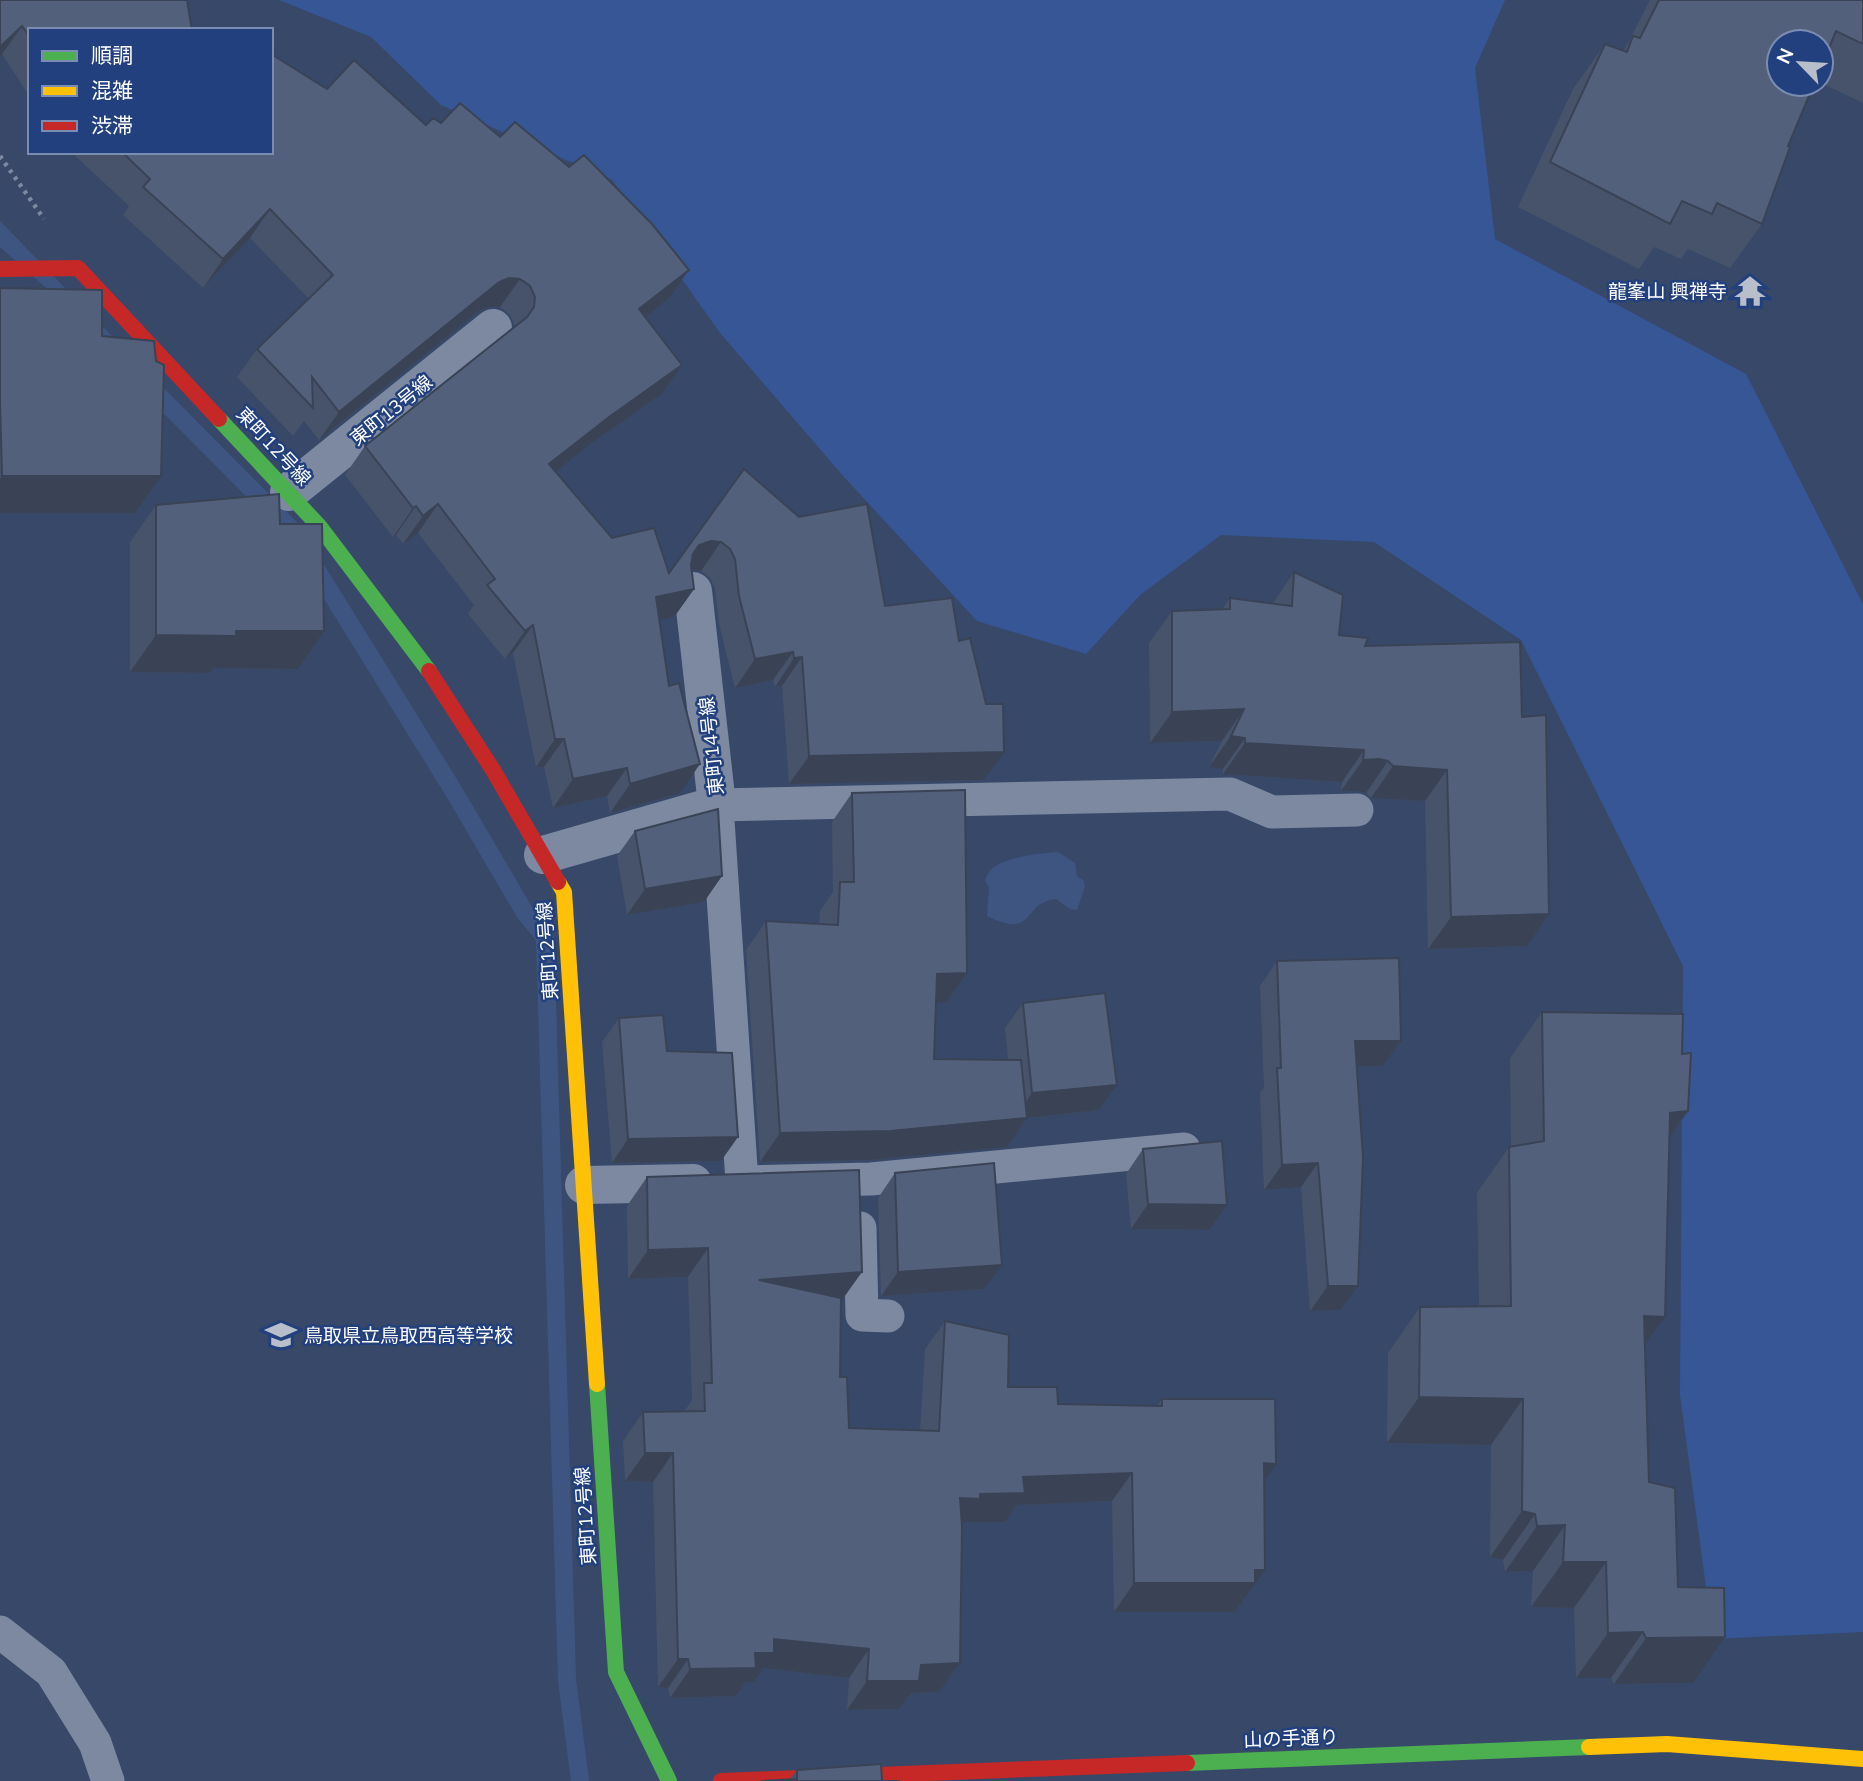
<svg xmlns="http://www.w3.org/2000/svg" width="1863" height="1781" font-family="Mulish,'Noto Sans JP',sans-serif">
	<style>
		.green { fill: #365695 }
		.water { fill: #3f5581 }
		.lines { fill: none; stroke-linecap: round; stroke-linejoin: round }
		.stream { stroke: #3f5581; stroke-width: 18 }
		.path { stroke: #7c89a0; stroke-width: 4.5; stroke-dasharray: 3.5 5; stroke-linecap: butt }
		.lane { stroke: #7c89a0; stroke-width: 33 }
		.street { stroke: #7c89a0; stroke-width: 38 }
		.fast { stroke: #4caf50; stroke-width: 16 }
		.slow { stroke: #ffc107; stroke-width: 16 }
		.jam { stroke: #c62828; stroke-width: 16 }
		.wall { fill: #47536a }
		.shaded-wall { fill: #3a4356 }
		.building { fill: #53607b; stroke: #3a4356; stroke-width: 2 }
		.labels { text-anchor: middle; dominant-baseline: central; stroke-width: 5; stroke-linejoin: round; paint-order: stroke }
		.poi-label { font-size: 19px; fill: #fff; stroke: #23407e; text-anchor: end }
		.street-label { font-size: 19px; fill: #fff; stroke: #23407e }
	</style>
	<rect width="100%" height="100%" fill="#384869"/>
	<!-- green -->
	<path class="green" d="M 279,0 L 1505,0 L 1475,68 L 1495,239 L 1746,374 L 1863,604 L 1863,1632 L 1713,1639 L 1680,1395 L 1683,966 L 1521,640 L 1374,542 L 1221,535 L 1140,595 L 1086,654 L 977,621 L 844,477 L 720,333 L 612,180 L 441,105 L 371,37 Z"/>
	<!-- water -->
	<path class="water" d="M 0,221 L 142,367 L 131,374 L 72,311 L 0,247 Z
		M 1058,852 L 1075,863 L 1077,876 L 1083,880 L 1085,886 L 1077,910 L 1070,909 L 1056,899 C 1020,903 1037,940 987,916 L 989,888 L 985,880 C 987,876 988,872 991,870 C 1003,857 1042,853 1058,852 Z"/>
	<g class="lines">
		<!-- stream -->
		<path class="stream" d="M 147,384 L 292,530 L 456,795 L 525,913 L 545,937 L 567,1680 L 580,1781"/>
		<!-- path -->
		<path class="path" d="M 0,156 L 44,219"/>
		<!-- lane -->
		<path class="lane" d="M 1184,1149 L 871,1179 L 742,1182 L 717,805 L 1230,794 L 1272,812 L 1357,810
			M 860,1228 L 862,1315 L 888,1316
			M 0,1632 L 51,1672 L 95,1743 L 108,1781"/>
		<!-- street -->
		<path class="street" d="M 289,492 L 493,328
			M 543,855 L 717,805 L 693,591
			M 584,1185 L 693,1183"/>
		<!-- fast -->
		<path class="fast" d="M 219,419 L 320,527 L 429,671
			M 597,1384 L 616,1672 L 669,1781
			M 1187,1763 L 1589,1747"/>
		<!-- slow -->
		<path class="slow" d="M 558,882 L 564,892 L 597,1384
			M 1589,1747 L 1667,1744 L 1863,1759"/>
		<!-- jam -->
		<path class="jam" d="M 0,269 L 78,268 L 219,419
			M 429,671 L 493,770 L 558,882
			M 721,1781 L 1187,1763"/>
	</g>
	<!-- wall -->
	<path class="wall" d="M 0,0 L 30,30 L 30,97 L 2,54 Z
		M 1650,0 L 1863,0 L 1863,103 L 1821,83 L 1821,42 L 1788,146 L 1762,224 L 1730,268 L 1688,249 L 1681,259 L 1654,247 L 1639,269 L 1518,207 L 1573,89 L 1605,44 L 1623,51 L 1628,43 Z
		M 327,89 L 426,125 L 669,298 L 645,317 L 682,365 L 662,394 L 589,445 L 555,472 L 612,538 L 669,573 L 744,469 L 885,606 L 984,780 L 789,784 L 782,686 L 775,687 L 773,680 L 735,688 L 719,624 L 715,588 L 710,578 L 701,571 L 692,569 L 694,589 L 674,617 L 659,620 L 680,793 L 610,813 L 607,796 L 553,808 L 544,767 L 536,767 L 513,653 L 505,659 L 468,614 L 474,605 L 418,533 L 403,544 L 396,535 L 393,537 L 345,475 L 365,446 L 515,326 L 510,315 L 500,307 L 489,307 L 479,311 L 319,440 L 304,421 L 293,436 L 237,377 L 257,349 L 309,299 L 250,238 L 203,288 L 123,215 L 129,206 L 71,152 L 271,152 Z
		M 0,288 L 102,336 L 135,513 L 0,513 Z
		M 156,505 L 280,524 L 298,669 L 213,668 L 210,673 L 130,672 L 130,542 Z
		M 1294,572 L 1339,635 L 1365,646 L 1520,642 L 1527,946 L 1428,949 L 1425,801 L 1371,798 L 1366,793 L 1357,791 L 1341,791 L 1342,782 L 1223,774 L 1223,769 L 1209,767 L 1222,741 L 1150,743 L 1149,643 L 1172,611 L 1222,610 L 1230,598 L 1273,603 Z
		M 852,793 L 967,973 L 947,1002 L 936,1002 L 934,1059 L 1008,1060 L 1005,1028 L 1023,1003 L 1117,1085 L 1099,1110 L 1027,1118 L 1007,1147 L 870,1160 L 760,1162 L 746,950 L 766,921 L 819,924 L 820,911 L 833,892 L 832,822 Z
		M 635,831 L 704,902 L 627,915 L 617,856 Z
		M 1277,961 L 1401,1041 L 1383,1066 L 1357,1066 L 1340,1310 L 1310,1311 L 1301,1187 L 1264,1190 L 1260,1093 L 1264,1087 L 1260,986 Z
		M 1542,1012 L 1682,1054 L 1688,1111 L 1670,1137 L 1645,1344 L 1649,1482 L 1678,1587 L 1693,1683 L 1614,1684 L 1611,1678 L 1576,1678 L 1574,1608 L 1531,1607 L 1533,1571 L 1505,1572 L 1503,1560 L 1490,1557 L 1491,1445 L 1387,1443 L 1388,1353 L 1420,1307 L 1479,1306 L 1477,1193 L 1509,1147 L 1511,1147 L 1510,1058 Z
		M 619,1018 L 667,1051 L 721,1161 L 612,1163 L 602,1042 Z
		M 1143,1149 L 1209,1230 L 1131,1229 L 1126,1174 Z
		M 895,1173 L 984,1289 L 881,1296 L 878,1198 Z
		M 647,1177 L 842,1300 L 840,1300 L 840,1377 L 849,1428 L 920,1431 L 925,1349 L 945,1321 L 1008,1387 L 1058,1404 L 1157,1406 L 1162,1399 L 1264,1480 L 1265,1570 L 1235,1612 L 1114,1612 L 1112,1501 L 1017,1505 L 1005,1522 L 964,1522 L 962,1525 L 939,1692 L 911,1693 L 899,1709 L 847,1710 L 849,1678 L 763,1668 L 754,1682 L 746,1682 L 736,1696 L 670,1698 L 668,1688 L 658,1687 L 653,1482 L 625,1481 L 623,1441 L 643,1412 L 684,1412 L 692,1400 L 688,1277 L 628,1279 L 627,1206 Z
		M 797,1770 L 882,1781 L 790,1779 Z"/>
	<!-- shaded-wall -->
	<path class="shaded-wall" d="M 22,26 L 2,54 L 0,57 L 0,47 Z
		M 270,209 L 250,238 L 203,288 L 223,259 Z
		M 689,270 L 669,298 L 619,338 L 639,309 Z
		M 509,278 L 520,279 L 500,307 L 489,307 L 479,311 L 319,440 L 339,412 L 499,282 Z
		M 682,365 L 662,394 L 589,445 L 529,493 L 549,464 L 609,417 Z
		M 2,476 L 161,476 L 135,513 L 0,513 L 0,479 Z
		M 438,504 L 418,533 L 403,544 L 423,516 Z
		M 416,506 L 396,535 L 393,537 L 413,508 Z
		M 711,541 L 721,542 L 701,571 L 691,569 L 680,574 L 699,545 Z
		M 694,589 L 674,617 L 636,625 L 656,597 Z
		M 533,625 L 513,653 L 505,659 L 525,631 Z
		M 236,631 L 324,631 L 298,669 L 213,668 L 210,673 L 130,672 L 156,635 Z
		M 793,652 L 773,680 L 735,688 L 755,659 Z
		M 802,657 L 782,686 L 775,687 L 794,658 Z
		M 1244,709 L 1222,741 L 1150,743 L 1172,712 Z
		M 1231,736 L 1245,738 L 1223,769 L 1209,767 Z
		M 555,739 L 564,739 L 544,767 L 536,767 Z
		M 1245,743 L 1364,750 L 1342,782 L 1223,774 Z
		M 1004,752 L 984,780 L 789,784 L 809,756 Z
		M 1379,759 L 1388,761 L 1366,793 L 1357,791 L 1341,791 L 1363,760 Z
		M 700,764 L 680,793 L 610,813 L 630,784 Z
		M 1393,766 L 1447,770 L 1425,801 L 1371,798 Z
		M 627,768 L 607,796 L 553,808 L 573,779 Z
		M 722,876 L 704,902 L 627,915 L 645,889 Z
		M 1549,914 L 1527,946 L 1428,949 L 1451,917 Z
		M 967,973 L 947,1002 L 917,1003 L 937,974 Z
		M 1355,1041 L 1401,1041 L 1383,1066 L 1338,1066 Z
		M 1117,1085 L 1099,1110 L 1027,1118 L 1007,1147 L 870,1160 L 760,1162 L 780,1133 L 1014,1119 L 1032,1093 Z
		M 1688,1111 L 1656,1157 L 1670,1113 Z
		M 738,1137 L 721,1161 L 612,1163 L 628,1139 Z
		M 1318,1163 L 1301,1187 L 1264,1190 L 1282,1165 Z
		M 1148,1204 L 1227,1205 L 1209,1230 L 1131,1229 Z
		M 708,1248 L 688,1277 L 628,1279 L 648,1250 Z
		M 1002,1265 L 984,1289 L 881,1296 L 898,1272 Z
		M 862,1272 L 842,1300 L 739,1308 L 759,1280 Z
		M 1328,1286 L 1358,1286 L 1340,1310 L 1310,1311 Z
		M 1644,1316 L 1665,1317 L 1632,1362 Z
		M 1419,1397 L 1523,1399 L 1491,1445 L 1387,1443 Z
		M 645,1453 L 673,1453 L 653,1482 L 625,1481 Z
		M 1264,1463 L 1276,1464 L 1256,1493 Z
		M 1132,1473 L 1112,1501 L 1017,1505 L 1005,1522 L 964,1522 L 960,1527 L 960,1498 L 980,1494 L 1023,1477 Z
		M 1522,1511 L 1535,1514 L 1503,1560 L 1490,1557 Z
		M 1565,1525 L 1533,1571 L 1505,1572 L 1537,1526 Z
		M 1563,1562 L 1606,1562 L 1574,1608 L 1531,1607 Z
		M 1255,1570 L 1265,1570 L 1235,1612 L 1114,1612 L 1134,1583 Z
		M 1643,1632 L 1611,1678 L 1576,1678 L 1608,1633 Z
		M 1725,1637 L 1693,1683 L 1614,1684 L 1646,1638 Z
		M 774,1639 L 869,1649 L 849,1678 L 763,1668 L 754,1682 L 746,1682 L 736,1696 L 670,1698 L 690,1669 Z
		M 678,1659 L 688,1659 L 668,1688 L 658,1687 Z
		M 960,1663 L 939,1692 L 911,1693 L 899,1709 L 847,1710 L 867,1681 L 921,1665 Z"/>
	<!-- building -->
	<path class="building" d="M 0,0 L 187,0 L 192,30 L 30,30 L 30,37 L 22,26 L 0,47 Z
		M 1659,0 L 1863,0 L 1863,44 L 1836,31 L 1821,67 L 1821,42 L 1779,42 L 1779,84 L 1814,84 L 1788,146 L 1790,147 L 1762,224 L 1717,203 L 1712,214 L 1682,201 L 1670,224 L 1550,162 L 1605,44 L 1627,52 L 1633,36 L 1640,38 Z
		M 271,54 L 327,89 L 354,60 L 426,125 L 433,118 L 441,123 L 460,103 L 500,137 L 515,122 L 569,167 L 584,155 L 652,224 L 689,270 L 639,309 L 682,365 L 609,417 L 549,464 L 612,538 L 654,528 L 669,573 L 744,469 L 799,517 L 867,504 L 885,606 L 952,598 L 959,641 L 970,638 L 986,704 L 1003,704 L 1004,752 L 809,756 L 802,657 L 794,658 L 793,652 L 755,659 L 739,596 L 735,559 L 730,549 L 721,542 L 711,541 L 699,545 L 693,554 L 691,565 L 694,589 L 656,597 L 669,686 L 679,683 L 700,764 L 630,784 L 627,768 L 573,779 L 564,739 L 555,739 L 533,625 L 525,631 L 487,585 L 495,579 L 438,504 L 423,516 L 416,506 L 413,508 L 365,446 L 527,317 L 534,307 L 535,297 L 530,286 L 520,279 L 509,278 L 499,282 L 339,412 L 312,377 L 313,408 L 257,349 L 333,275 L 270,209 L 223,259 L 143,187 L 150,179 L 122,152 L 271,152 Z
		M 0,288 L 102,290 L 102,336 L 154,341 L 156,361 L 164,365 L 161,476 L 2,476 L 0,400 Z
		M 279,494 L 280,524 L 322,524 L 324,631 L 236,631 L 236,636 L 156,635 L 156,505 Z
		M 1294,572 L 1343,595 L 1339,635 L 1368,638 L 1365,646 L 1520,642 L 1522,717 L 1546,715 L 1549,914 L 1451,917 L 1447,770 L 1393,766 L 1388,761 L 1379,759 L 1363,760 L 1364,750 L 1245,743 L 1245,738 L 1231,736 L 1244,709 L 1172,712 L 1172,611 L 1230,609 L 1230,598 L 1292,606 Z
		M 965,790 L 967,973 L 937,974 L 934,1059 L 1021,1060 L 1027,1118 L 890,1131 L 780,1133 L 766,921 L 838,925 L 840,882 L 854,882 L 852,793 Z
		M 718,809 L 722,876 L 645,889 L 635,831 Z
		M 1399,958 L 1401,1041 L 1355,1041 L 1363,1157 L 1358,1286 L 1328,1286 L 1318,1163 L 1282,1165 L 1277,1068 L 1281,1068 L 1277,961 Z
		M 1105,993 L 1117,1085 L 1032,1093 L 1023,1003 Z
		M 1542,1012 L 1683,1014 L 1682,1054 L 1691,1053 L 1688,1111 L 1670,1113 L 1665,1317 L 1644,1316 L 1649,1482 L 1675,1488 L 1678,1587 L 1724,1588 L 1725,1637 L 1646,1638 L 1643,1632 L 1608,1633 L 1606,1562 L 1563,1562 L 1565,1525 L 1537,1526 L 1535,1514 L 1522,1511 L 1523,1399 L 1419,1397 L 1420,1307 L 1511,1306 L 1509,1147 L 1544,1141 Z
		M 663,1015 L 667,1051 L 732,1053 L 738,1137 L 628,1139 L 619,1018 Z
		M 1222,1141 L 1227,1205 L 1148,1204 L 1143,1149 Z
		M 994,1163 L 1002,1265 L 898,1272 L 895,1173 Z
		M 859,1170 L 862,1272 L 759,1280 L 841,1298 L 840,1377 L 847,1377 L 849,1428 L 939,1431 L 945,1321 L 1009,1335 L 1008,1387 L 1057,1387 L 1058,1404 L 1162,1406 L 1162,1399 L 1275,1399 L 1276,1464 L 1264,1463 L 1265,1570 L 1255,1570 L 1255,1583 L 1134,1583 L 1132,1473 L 1023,1477 L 1025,1493 L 980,1494 L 980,1499 L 960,1498 L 962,1526 L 960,1663 L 921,1665 L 919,1681 L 867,1681 L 869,1649 L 774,1639 L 774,1653 L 755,1653 L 756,1668 L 690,1669 L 688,1659 L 678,1659 L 673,1453 L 645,1453 L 643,1412 L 705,1411 L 704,1383 L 712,1383 L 708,1248 L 648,1250 L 647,1177 Z
		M 881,1764 L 882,1781 L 900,1781 L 761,1781 L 797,1779 L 797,1770 Z"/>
	<!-- icons -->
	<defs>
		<symbol id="temple-bare" viewBox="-9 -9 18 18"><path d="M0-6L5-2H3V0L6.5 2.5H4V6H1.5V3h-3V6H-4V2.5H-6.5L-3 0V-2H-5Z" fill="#b9bfca" stroke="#23407e" stroke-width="2.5" paint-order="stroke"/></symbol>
		<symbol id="school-bare" viewBox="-9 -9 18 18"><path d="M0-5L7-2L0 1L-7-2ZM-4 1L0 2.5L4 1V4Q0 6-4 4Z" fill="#b9bfca" stroke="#23407e" stroke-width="2.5" paint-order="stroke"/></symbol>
	</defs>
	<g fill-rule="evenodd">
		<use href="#temple-bare" x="1728" y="269" width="44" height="44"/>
		<use href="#school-bare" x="259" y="1313" width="44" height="44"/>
	</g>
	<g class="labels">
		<!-- poi labels -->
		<g class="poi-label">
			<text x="1727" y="291">龍峯山 興禅寺</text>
			<text x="304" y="1335" text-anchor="start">鳥取県立鳥取西高等学校</text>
		</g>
		<!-- street labels -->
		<g class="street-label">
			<text transform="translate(391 410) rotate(-39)">東町13号線</text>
			<text transform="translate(274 446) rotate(47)">東町12号線</text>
			<text transform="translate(711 746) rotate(-96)">東町14号線</text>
			<text transform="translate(547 951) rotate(-94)">東町12号線</text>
			<text transform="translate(585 1516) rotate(-94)">東町12号線</text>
			<text transform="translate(1291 1738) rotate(-2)">山の手通り</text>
		</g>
	</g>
	<!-- legend -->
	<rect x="28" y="28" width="245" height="126" fill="#23407e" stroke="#7b8cb2" stroke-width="2"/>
	<rect x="42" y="51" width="35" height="10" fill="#4caf50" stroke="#7b8cb2" stroke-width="2"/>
	<text x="91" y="63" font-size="21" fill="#ffffff">順調</text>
	<rect x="42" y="86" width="35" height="10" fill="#ffc107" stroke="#7b8cb2" stroke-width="2"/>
	<text x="91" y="98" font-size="21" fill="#ffffff">混雑</text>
	<rect x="42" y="121" width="35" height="10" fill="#c62828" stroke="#7b8cb2" stroke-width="2"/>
	<text x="91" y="133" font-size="21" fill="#ffffff">渋滞</text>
	<!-- north arrow -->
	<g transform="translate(1800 63) rotate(295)"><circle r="33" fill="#23407e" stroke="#7b8cb2" stroke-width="2"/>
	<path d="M0-5L12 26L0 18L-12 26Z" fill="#b9bfca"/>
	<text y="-10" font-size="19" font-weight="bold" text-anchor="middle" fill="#ffffff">N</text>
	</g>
</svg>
